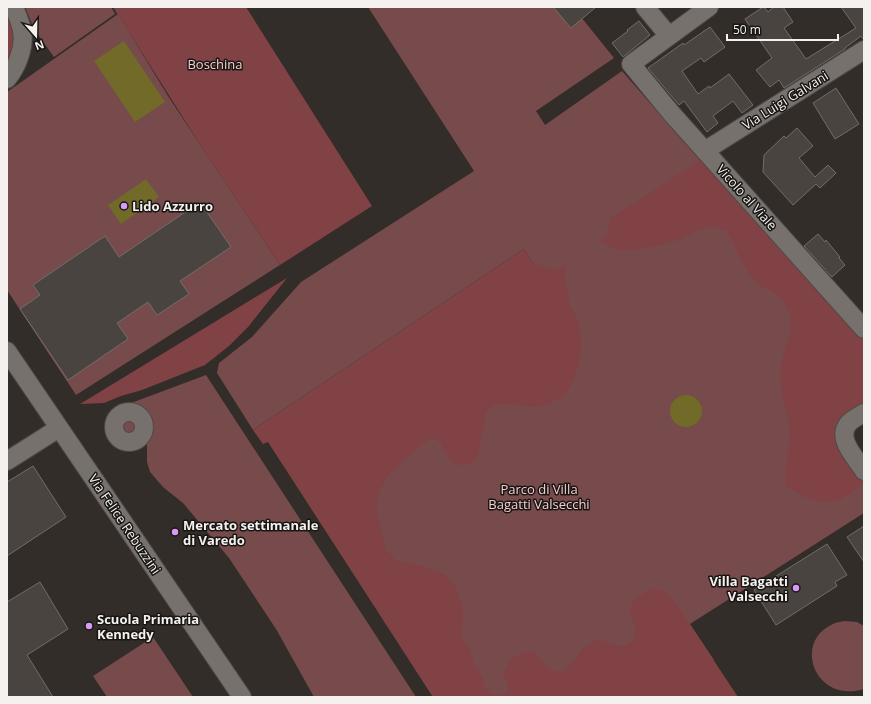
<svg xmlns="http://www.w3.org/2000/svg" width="871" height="704" font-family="'Open Sans',sans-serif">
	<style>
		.green { fill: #774a4b }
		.forest { fill: #814245 }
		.water { fill: #726a28 }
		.building { fill: #4a4441; stroke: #736c69 }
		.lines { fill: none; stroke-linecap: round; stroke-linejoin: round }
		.minor-casing { stroke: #4e4a47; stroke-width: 20 }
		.minor { stroke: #77716d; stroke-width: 18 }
		.poi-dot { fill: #d99af7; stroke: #181614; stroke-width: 1.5 }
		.labels { text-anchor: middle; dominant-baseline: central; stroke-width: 3; stroke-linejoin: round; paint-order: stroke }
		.park-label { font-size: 13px; fill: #f7cece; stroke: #181614 }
		.street-label { font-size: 13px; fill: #f4f1ee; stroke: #181614 }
		.poi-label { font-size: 13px; font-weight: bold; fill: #f4f1ee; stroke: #181614; text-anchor: start }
	</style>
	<rect width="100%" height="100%" fill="#322d29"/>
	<!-- green -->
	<path class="green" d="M 25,7 L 111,7 L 115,14 L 54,57 L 34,29 Z
		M 368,7 L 573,7 L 614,58 L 536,111 L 545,125 L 622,71 L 694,153 L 864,338 L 847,419 L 864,477 L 864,513 L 690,624 L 714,660 L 658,697 L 433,697 L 268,441 L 533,263 L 524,249 L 253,430 L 217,373 L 219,363 L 252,337 L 301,282 L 474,171 Z
		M 118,14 L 168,96 L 280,265 L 76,395 L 7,290 L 7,92 Z
		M 206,375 L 416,697 L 314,697 L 276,629 L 229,558 L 183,503 L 163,487 L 150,472 L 147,462 L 147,441 L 153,429 L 152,421 L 148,414 L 143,409 L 135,406 L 123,408 L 123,406 Z
		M119 428a10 10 0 1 1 20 0a10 10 0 1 1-20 0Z
		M 845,621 L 857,622 L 864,626 L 864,689 C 815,704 792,642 833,624 C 836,622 841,622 845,621 Z
		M 153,637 L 193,697 L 107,697 L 93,676 Z"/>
	<!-- forest -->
	<path class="forest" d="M 7,7 L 14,24 L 15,44 L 7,65 Z
		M 113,7 L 246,7 L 372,206 L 280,265 L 201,146 Z
		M 701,160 L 864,338 L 864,407 L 847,419 L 864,477 L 864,483 C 856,489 847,496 838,500 C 819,507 801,495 785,486 C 786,467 790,447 789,428 C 788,407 777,387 781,366 C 784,347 796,328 788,310 C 780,288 766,293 755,281 C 742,267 736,247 727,231 L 714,226 L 700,229 L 681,239 L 660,245 L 632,250 L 615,249 L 600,241 L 607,237 L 611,218 Z
		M 524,249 L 533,263 L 557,270 L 566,264 L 564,276 L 570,305 L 579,323 L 581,346 L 579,364 L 573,381 L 564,396 L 546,405 L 531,407 L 513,404 L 496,404 L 490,408 L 486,413 L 478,455 L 474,461 L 468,464 L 457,465 C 453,462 449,459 447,455 C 442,447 442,440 431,438 L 422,445 L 404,460 L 387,477 L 379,492 L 376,507 L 386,550 L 396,561 L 423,566 L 446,575 L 456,588 L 463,610 L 463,625 L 461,632 L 462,639 L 470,650 L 474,664 L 483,678 L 484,687 L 491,694 L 498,696 L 507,692 L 508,683 L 503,674 C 509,658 518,652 534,651 C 539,657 544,666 552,670 C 565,677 577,659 582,648 L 591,644 L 597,639 C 605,640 612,645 621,646 C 629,646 637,639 636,630 C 636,624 630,618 630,612 C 631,598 645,592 656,588 L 668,593 L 679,608 L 738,697 L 433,697 L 268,442 L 263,444 L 253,430 Z
		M 287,278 L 248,327 L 229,346 L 205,365 L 142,390 L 121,396 L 104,403 L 80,404 Z"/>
	<!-- water -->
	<path class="water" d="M 124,41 L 165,102 L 135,122 L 94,61 Z
		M 146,179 L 159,197 L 121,224 L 108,205 Z
		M670 411a16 16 0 1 1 32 0a16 16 0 1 1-32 0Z"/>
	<!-- building -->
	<path class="building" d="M 553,7 L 596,7 L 571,28 Z
		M 763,7 L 764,7 L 768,12 L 774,7 L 783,7 L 793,22 L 784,28 L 806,59 L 856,28 L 841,7 L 864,7 L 864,40 L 861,36 L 845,48 L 845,49 L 784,88 L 779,80 L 770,87 L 756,70 L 772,58 L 745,19 Z
		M 639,21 L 650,35 L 623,57 L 612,43 L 628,31 L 627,30 Z
		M 710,27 L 725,47 L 704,62 L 701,58 L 682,71 L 698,94 L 709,86 L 710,88 L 729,74 L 753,105 L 742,113 L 733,101 L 713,116 L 718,123 L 707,132 L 684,101 L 679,105 L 648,68 L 683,43 L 684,45 Z
		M 836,88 L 859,124 L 835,139 L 813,103 Z
		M 797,128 L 813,146 L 799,158 L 815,177 L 828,165 L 836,173 L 820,188 L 816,184 L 793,205 L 763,172 L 764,155 L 784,136 L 786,138 Z
		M 200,202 L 231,247 L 180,281 L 189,294 L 157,315 L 148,302 L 117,323 L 128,339 L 68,380 L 20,309 L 40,295 L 33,285 L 105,236 L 119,257 Z
		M 818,234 L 825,242 L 826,240 L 840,257 L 839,258 L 845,265 L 832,277 L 804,246 Z
		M 33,466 L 66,517 L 7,556 L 7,482 Z
		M 864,526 L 864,562 L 847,537 Z
		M 827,544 L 847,575 L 835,582 L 837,586 L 776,625 L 754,590 Z
		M 40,582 L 68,629 L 27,655 L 53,697 L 7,697 L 7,602 Z"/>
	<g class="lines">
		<defs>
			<path id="minor" d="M 645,7 L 669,36
				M 709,7 L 631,64 L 672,114 L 864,329
				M 7,79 C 17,67 25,47 22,31 C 21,23 17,15 14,7
				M 706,150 L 864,50
				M 7,351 L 242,697
				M114 427a15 15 0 1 1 30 0a15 15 0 1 1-30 0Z
				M 864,413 C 859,416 852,419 848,424 C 836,439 856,458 864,471
				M 7,461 L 59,428"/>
		</defs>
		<!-- minor casing -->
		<use href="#minor" class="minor-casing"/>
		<!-- minor -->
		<use href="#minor" class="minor"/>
	</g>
	<!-- markers -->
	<g class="poi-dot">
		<circle cx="124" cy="206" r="4"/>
		<circle cx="175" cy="532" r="4"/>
		<circle cx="796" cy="588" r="4"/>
		<circle cx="89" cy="626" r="4"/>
	</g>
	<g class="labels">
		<!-- park labels -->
		<g class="park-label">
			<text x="215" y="64">Boschina</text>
			<text x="539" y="489">Parco di Villa<tspan x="539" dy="15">Bagatti Valsecchi</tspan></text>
		</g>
		<!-- street labels -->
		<g class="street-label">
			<text transform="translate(785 100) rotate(-32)">Via Luigi Galvani</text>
			<text transform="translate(747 197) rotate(48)">Vicolo al Viale</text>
			<text transform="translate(125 524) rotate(56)">Via Felice Rebuzzini</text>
		</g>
		<!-- poi labels -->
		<g class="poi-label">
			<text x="132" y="206">Lido Azzurro</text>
			<text x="183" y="525">Mercato settimanale<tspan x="183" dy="15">di Varedo</tspan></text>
			<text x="788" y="581" text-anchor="end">Villa Bagatti<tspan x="788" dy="15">Valsecchi</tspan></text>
			<text x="97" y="619">Scuola Primaria<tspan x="97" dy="15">Kennedy</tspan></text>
		</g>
	</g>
	<!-- border -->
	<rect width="871" height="704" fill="none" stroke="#f4f1ee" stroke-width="16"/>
	<!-- north arrow -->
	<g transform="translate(36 36) rotate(160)" stroke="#181614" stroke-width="3" paint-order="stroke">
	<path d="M0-3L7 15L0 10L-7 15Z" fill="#f4f1ee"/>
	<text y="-6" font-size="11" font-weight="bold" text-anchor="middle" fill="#f4f1ee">N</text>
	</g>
	<!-- scale -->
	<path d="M727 34v6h111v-6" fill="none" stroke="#f4f1ee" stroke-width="2"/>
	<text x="733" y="34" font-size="12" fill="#f4f1ee" stroke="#181614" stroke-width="3" paint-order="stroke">50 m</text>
</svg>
